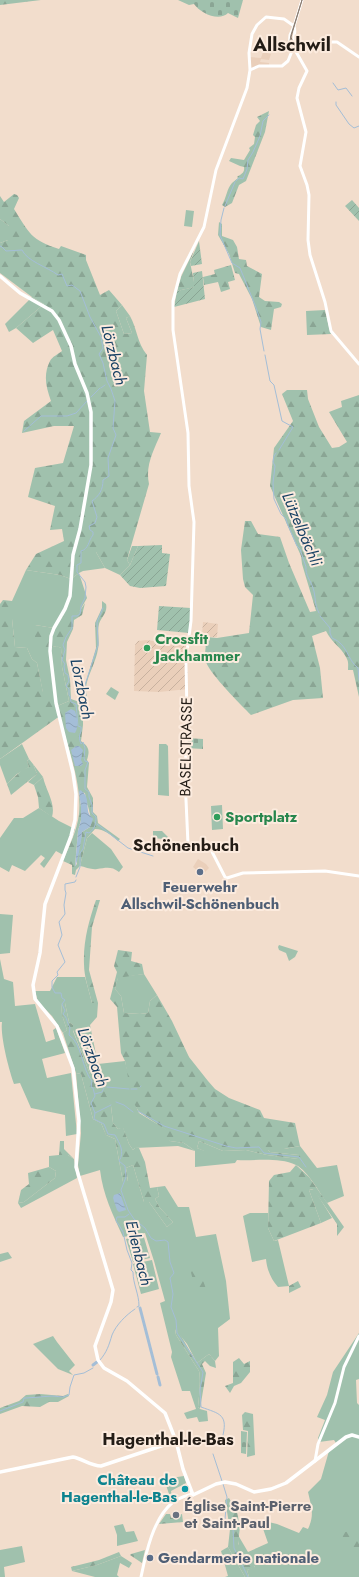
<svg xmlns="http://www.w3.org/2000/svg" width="359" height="1577" font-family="Jost,sans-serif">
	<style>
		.built { fill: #eacfba }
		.industrial { fill: url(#industrial-furrows) }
		.grass { fill: #a0c1ad }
		.forest { fill: url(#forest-firs); fill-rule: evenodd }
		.cemetery { fill: url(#cemetery-stones) }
		.garden { fill: url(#garden-furrows) }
		.water { fill: url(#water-waves) }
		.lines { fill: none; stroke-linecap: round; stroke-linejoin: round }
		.stream { stroke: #a4bed7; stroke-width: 1 }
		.river { stroke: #a4bed7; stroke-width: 3 }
		.tertiary { stroke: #fff; stroke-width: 3 }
		.secondary { stroke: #fff; stroke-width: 3.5 }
		.tram { stroke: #8b7d72; stroke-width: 1 }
		.leisure-dot { fill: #2e9e5b; stroke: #fcebde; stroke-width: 1.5 }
		.service-dot { fill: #5c6f8a; stroke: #fcebde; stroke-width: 1.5 }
		.culture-dot { fill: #0f9aa8; stroke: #fcebde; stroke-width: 1.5 }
		.worship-dot { fill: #6b7280; stroke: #fcebde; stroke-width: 1.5 }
		.labels { text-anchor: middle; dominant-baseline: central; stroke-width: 4; stroke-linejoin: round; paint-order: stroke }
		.leisure-label { font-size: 15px; font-weight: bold; fill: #27864d; stroke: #fcebde; text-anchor: start }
		.street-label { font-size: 15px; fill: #231c16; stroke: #fcebde }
		.service-label { font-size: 15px; font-weight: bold; fill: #4e5e75; stroke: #fcebde }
		.culture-label { font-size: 15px; font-weight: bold; fill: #0d838f; stroke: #fcebde; text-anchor: end }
		.worship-label { font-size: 15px; font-weight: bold; fill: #5b616d; stroke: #fcebde; text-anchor: start }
		.water-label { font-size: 16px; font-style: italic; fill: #174164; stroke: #fcebde }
		.quarter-label { font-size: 17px; font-weight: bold; fill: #231c16; stroke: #fcebde }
		.district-label { font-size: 19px; font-weight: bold; fill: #231c16; stroke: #fcebde }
	</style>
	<defs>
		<pattern id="industrial-furrows" width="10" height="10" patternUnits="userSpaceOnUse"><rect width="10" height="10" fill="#eacfba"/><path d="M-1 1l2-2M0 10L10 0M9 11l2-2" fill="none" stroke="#c8b19f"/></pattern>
		<pattern id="forest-firs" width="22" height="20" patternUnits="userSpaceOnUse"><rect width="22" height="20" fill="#a0c1ad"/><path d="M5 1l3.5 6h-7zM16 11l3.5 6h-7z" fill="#8aa594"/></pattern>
		<pattern id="cemetery-stones" width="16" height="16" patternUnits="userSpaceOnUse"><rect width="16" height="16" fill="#a0c1ad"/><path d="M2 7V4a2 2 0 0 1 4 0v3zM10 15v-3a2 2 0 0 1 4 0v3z" fill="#8aa594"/></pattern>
		<pattern id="garden-furrows" width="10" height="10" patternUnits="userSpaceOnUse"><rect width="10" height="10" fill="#a0c1ad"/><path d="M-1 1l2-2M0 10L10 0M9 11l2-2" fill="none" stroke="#8aa594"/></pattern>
		<pattern id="water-waves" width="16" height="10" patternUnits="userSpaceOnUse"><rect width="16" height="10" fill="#a4bed7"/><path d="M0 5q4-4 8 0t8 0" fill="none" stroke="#8da3b8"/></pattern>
	</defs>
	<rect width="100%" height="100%" fill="#f2ddcc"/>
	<!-- built -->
	<path class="built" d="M 263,52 L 271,54 L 269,60 L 261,59 L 260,62 L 269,63 L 269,66 L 264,66 L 250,70 L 249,57 L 261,58 Z
		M 198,859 L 206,864 L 209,868 L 204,873 L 201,869 L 199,872 L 193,867 Z"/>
	<!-- industrial -->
	<path class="industrial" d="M 203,622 L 218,624 L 217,637 L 209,637 L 202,635 Z
		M 146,640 L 188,646 L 188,689 L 159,692 L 134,691 L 135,645 L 138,641 Z"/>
	<!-- grass -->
	<path class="grass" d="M 186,210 L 194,211 L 192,227 L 184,226 Z
		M 0,219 L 9,226 L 8,240 L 0,243 Z
		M 32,297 L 44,304 L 16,328 L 9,332 L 5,324 Z
		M 122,305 L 130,316 L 126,318 L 132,333 L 124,334 L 116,311 Z
		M 132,546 L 138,546 L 130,565 L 127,560 Z
		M 91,551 L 96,552 L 105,568 L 83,571 L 79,573 L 87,598 L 79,612 L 54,628 L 35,625 L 50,647 L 57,646 L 61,648 L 62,667 L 69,701 L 55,707 L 43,693 L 37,663 L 32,659 L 27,648 L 15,647 L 12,619 L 12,601 L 26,570 L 60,575 L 71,579 L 79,573 L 80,552 Z
		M 111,687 L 119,692 L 115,700 L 106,694 Z
		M 22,744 L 29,759 L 27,761 L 29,767 L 17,774 L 7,784 L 0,765 L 0,759 Z
		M 159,744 L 166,744 L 168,746 L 169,796 L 158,795 Z
		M 33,764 L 43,777 L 34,785 L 28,782 L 37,774 Z
		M 222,805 L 223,829 L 212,830 L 211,806 Z
		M 39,808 L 59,821 L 75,829 L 65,856 L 56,851 L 44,868 L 40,864 L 45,858 L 41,855 L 25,871 L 12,865 L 9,872 L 0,867 L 0,838 L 14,818 L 23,818 Z
		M 153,831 L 162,831 L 175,844 L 173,852 L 163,839 L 153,838 Z
		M 92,833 L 111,849 L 123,867 L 119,872 C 111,866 106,868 97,869 C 92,870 85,867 80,866 L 87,838 Z
		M 0,914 L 13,915 L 10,953 L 0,954 Z
		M 0,959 L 4,979 L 13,982 L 15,1006 L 35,1004 L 46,1042 L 55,1039 L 53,1030 L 56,1028 L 65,1053 L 42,1059 L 47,1078 L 71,1073 L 77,1134 L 66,1136 L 65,1115 L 31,1108 L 20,1083 L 14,1084 C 9,1070 0,1036 2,1022 L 0,1022 Z
		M 144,974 L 157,995 L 150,1001 L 148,1013 L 140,1014 L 124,1013 L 121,996 L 115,989 L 118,977 Z
		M 57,977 L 85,977 L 92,1003 L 98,1003 L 97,1017 L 90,1025 L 98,1064 L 125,1061 L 136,1106 L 139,1113 L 167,1130 L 170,1141 L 184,1143 L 195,1151 L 204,1151 L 197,1148 L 199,1141 L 223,1151 L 246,1150 L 267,1155 L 298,1159 L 299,1155 L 270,1152 L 267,1149 L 284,1149 L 300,1146 L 317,1168 L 337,1165 L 344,1196 L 327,1203 C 319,1192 308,1171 296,1165 C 279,1157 255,1161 237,1160 L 235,1163 L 195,1167 L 195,1151 L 178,1146 L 135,1148 L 133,1150 L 129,1144 L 123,1128 L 118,1129 L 113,1123 L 111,1106 L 90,1074 L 73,1030 L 73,1025 L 69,1022 L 65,1003 L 61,1003 L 62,1015 L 67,1030 L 63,1033 L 52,1016 L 38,1002 L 35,991 L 50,991 Z
		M 76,1073 L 81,1074 L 93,1119 L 101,1123 L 106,1135 L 115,1139 L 123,1182 L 128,1181 L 126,1168 L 133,1165 L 144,1202 L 149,1202 L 167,1227 L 173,1222 L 160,1208 L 155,1199 L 159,1196 L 157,1187 L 165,1186 L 178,1207 L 189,1207 L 196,1237 L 216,1234 L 226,1281 L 230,1319 L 218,1328 L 219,1356 L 215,1361 L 209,1354 L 197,1363 L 187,1344 L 175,1329 L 176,1335 L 199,1371 C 201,1379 199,1397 198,1407 L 200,1409 L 207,1411 L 208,1421 L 199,1422 L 197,1417 L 187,1419 L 184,1413 L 196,1409 L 190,1391 L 182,1391 L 171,1357 L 172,1352 L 160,1303 L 165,1301 L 154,1261 L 145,1233 L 123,1237 C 113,1215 103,1195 100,1170 L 80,1176 L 78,1165 L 81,1133 Z
		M 59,1155 L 68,1155 L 74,1159 L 77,1178 L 21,1208 L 18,1203 L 24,1202 L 55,1178 L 56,1171 L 49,1167 L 49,1156 Z
		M 314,1189 L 332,1218 L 321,1223 L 309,1190 Z
		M 250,1213 L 268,1213 L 268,1228 L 274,1241 L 278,1240 L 289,1286 L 278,1287 C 271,1279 267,1270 266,1259 L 252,1262 L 243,1216 Z
		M 143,1234 L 150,1258 L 133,1262 L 126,1239 Z
		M 8,1252 L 12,1258 L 0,1262 L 0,1254 Z
		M 152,1260 L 159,1289 L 141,1294 L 133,1264 Z
		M 359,1333 L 359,1379 L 356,1380 L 357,1403 L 359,1405 L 359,1577 L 249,1577 L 247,1570 L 255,1567 C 244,1560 237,1549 238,1535 L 248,1552 L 268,1543 L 260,1520 L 277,1524 L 299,1533 L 303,1527 L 308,1529 C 315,1514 311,1506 308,1492 L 321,1479 L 329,1451 L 336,1443 L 334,1440 L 319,1442 L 318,1438 L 325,1420 L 317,1417 L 327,1395 L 333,1372 Z
		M 53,1336 L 57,1342 L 75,1365 L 69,1371 L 73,1375 L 58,1369 L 33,1344 Z
		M 184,1476 L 186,1483 L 171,1491 L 172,1497 L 170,1497 L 164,1479 Z
		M 123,1524 L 126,1532 L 134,1531 L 138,1541 L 117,1546 L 117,1535 L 114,1526 Z
		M 22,1546 L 25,1562 L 4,1567 L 5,1577 L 0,1577 L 0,1550 Z
		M 228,1547 L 245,1577 L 225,1577 L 228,1576 L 221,1551 Z
		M 121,1556 L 132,1563 L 129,1568 L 120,1563 L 117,1575 L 119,1577 L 95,1577 L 72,1571 L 97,1565 Z"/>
	<!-- forest -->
	<path class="forest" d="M 0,0 L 41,0 L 0,5 Z
		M 269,111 L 265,132 L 246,181 L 239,185 L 232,203 L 225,207 L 222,205 C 226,199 227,188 232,183 C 234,181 236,180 238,178 L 237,177 C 241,174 245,173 244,167 L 240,166 L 229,161 L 231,158 L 244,160 L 250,150 L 249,148 L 254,144 L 255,137 L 253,135 L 256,125 L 260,121 L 257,117 Z
		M 14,194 L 17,195 L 19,198 L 14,209 C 29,233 31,240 59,249 L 61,246 L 86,255 L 86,260 L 100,295 L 109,290 L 122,305 L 116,311 L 124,334 L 132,333 L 126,318 L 130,316 C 137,328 137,343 147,355 L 144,391 L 150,432 L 161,433 C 154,450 145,465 149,484 L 127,560 L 130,565 L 120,575 L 105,568 L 96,552 L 81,552 L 79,573 L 71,579 L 60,575 L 26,570 L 36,554 L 64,541 L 62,529 L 50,530 L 55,506 L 28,497 L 35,468 L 63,463 L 74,426 L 54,426 L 22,433 L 24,421 L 51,401 C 46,387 43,375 50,361 C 52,357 58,354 62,351 L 53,330 L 33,343 L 16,328 L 44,304 L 32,297 L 0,273 L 0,243 L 8,240 L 4,231 L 9,226 L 0,219 L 0,196 L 4,202 Z
		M 219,222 L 222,224 L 222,236 L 233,240 L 237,247 L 239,259 L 246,260 L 247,266 L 262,274 L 259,297 L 265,301 L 279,302 L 282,304 L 281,307 L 274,309 L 271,330 L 261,327 L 252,299 L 239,274 L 235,273 L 229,254 L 218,235 Z
		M 194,250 L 190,262 L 195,287 L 177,291 L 181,277 Z
		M 231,265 L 235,280 L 228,282 L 230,289 L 221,292 L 218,282 L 204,285 L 203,277 L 215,274 L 214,270 Z
		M 325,310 L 329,327 L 331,334 L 307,335 L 306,311 Z
		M 287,390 L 307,390 L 308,399 L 319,427 L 332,448 L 339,447 L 347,442 L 329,412 L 342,407 L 341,401 L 359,395 L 359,697 L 353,670 L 348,670 C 348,665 349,662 346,657 C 341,647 331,642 326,631 L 312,636 L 320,668 L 323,698 L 293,700 L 251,715 C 241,705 210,674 206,662 C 204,655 206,645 207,637 L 217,638 L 249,633 L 253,595 L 245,587 L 243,579 L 241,550 L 245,521 L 251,521 L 258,534 L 280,537 L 289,563 L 310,612 L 316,611 L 302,564 L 301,556 L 270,486 L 274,448 L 293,421 L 282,394 Z
		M 3,600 L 12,601 L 12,619 L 15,647 L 27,648 L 32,659 L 37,663 L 43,692 L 53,693 L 55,707 L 69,701 L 62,667 L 61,648 L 56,646 L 39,651 L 35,648 L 35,625 L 54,628 L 64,614 C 77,615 78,614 85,603 L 82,615 L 74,620 L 73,629 L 67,642 L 66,660 L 70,679 L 71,699 L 85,704 L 83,710 L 83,725 L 81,741 C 89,747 90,750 87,760 L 89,763 L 87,787 L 93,798 L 93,812 L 97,816 L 98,823 L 120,839 L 118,841 C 111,835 104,829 95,829 L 87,838 L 80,866 L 76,870 L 75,875 L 72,874 L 72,865 L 63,861 C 69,846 77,831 79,814 C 82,784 68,748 60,718 L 57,718 L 0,759 L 0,604 ZM 79,792 L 85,793 C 86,805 93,815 90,827 L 82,832 C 81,843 76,853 77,864 L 75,866 L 78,831 L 81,820 L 81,807 Z
		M 102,601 L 106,604 C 108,613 101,617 99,624 C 97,632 100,641 98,649 C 96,661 90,671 87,682 C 85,688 87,695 87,701 L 85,702 L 85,685 L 96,648 L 95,623 L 102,608 Z
		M 29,759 L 33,764 L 37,774 L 11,795 L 7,784 L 22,770 L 29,767 L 27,761 Z
		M 43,777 C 46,791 56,803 52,817 L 39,808 L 38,797 L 34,785 Z
		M 96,900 L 100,900 L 92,927 L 89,970 L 98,1003 L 92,1003 C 89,990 84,977 84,964 C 83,942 89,920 96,900 Z
		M 279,945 L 298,951 L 295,957 L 289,961 L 286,953 L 279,950 L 278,947 Z
		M 118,950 L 132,952 L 131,961 L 142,964 L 144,974 L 118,978 L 115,989 L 121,996 L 124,1013 L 140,1014 L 148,1013 L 150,1001 L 157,995 L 172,1021 L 189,1057 L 208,1081 L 215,1089 L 229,1098 L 260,1110 L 264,1118 L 295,1123 L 300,1146 L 284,1149 L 268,1150 L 270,1152 L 299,1155 L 308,1167 L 305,1168 L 298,1159 L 267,1155 L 246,1150 L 223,1151 L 199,1141 L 197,1148 L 205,1151 L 195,1151 L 184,1143 L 170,1141 L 163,1133 L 166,1130 L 139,1112 L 132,1100 L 125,1061 L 121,1053 L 117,1007 L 110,999 L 117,972 L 114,966 Z
		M 61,1003 L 65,1003 L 69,1022 L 73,1025 L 73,1031 L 90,1074 L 96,1073 L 111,1106 L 113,1123 L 118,1129 L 123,1127 L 129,1144 L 133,1150 L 135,1148 L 139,1148 L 145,1162 L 150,1188 L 157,1187 L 159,1196 L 155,1199 L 160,1208 L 173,1222 L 167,1227 L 149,1202 L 144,1202 L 133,1165 L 126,1168 L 128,1182 L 123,1182 L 115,1139 L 106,1135 L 101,1123 L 93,1119 L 81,1074 L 76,1073 L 63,1033 L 67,1030 L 62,1015 Z
		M 60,1141 L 64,1141 L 64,1149 L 74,1159 L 68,1155 L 59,1155 Z
		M 296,1165 L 309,1177 L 344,1227 L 337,1236 L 337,1224 L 313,1189 L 309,1190 L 321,1223 L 274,1241 L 268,1228 L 269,1181 L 274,1175 L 290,1172 Z
		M 49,1167 L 56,1171 L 55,1178 L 24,1202 L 18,1203 L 21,1190 L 29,1184 L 28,1173 Z
		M 196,1259 L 207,1292 L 197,1295 L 189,1265 Z
		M 298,1281 L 301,1287 L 289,1293 L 289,1286 Z
		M 175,1328 L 177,1329 L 197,1363 L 209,1354 L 215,1361 L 216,1368 L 210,1366 L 205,1361 L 202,1364 L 206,1373 L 200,1409 L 198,1407 C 199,1397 201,1379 199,1371 L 176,1335 Z
		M 239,1358 L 244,1364 L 250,1361 L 250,1372 L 241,1383 L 234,1386 L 230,1393 L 225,1386 L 233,1383 L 233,1362 Z
		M 40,1394 L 63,1396 L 68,1394 L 69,1396 L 58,1402 L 49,1402 L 40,1407 L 22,1406 L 0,1414 L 0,1408 L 19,1401 L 26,1395 Z
		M 245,1412 L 253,1414 L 255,1455 L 247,1457 L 248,1431 L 243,1430 L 242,1415 Z
		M 229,1498 L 237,1512 L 240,1527 L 238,1543 L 246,1561 L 252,1563 L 255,1568 L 247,1570 L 249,1577 L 245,1577 L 228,1547 L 230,1529 L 225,1500 Z
		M 331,1529 L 342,1529 L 345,1532 L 359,1530 L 359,1549 L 350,1548 L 344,1549 L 342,1533 L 331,1531 Z
		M 119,1552 L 121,1556 L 97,1565 L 72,1571 L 71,1567 L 99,1560 Z"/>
	<!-- cemetery -->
	<path class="cemetery" d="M 178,0 L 243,0 L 238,18 L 228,13 C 219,22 200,13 194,4 L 189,5 Z
		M 187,738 L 203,739 L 203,749 L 186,748 Z
		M 241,1431 L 247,1432 L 246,1454 L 241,1453 Z
		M 166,1514 L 170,1514 L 171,1518 L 182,1514 L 183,1522 L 159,1524 Z
		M 145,1550 L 142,1563 L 130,1555 L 131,1554 Z"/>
	<!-- garden -->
	<path class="garden" d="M 352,200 L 359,208 L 359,221 L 345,206 Z
		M 199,241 L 202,264 L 191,266 L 190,262 Z
		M 202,271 L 205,299 L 174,307 L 177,291 L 194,287 L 193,273 Z
		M 162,545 L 162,553 L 170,554 L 166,586 L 140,588 L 130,586 L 120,575 L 130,565 L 138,546 Z
		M 159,606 L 191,608 L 189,633 L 157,630 Z"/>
	<!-- water -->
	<path class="water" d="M 71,709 L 75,711 C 77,717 79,727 75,733 L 69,732 L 66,728 L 65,713 Z
		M 76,746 L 79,746 L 83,750 L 81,760 L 83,764 L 81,766 L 75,766 L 71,750 Z
		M 80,790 C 90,795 86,806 89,814 C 90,816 92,817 93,819 L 90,827 L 82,832 C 82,838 77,865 75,867 L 78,831 L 81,820 L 81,807 L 79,792 Z
		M 120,1193 L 126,1210 L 119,1212 L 117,1210 L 113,1198 L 114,1195 Z"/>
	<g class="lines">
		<!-- stream -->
		<path class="stream" d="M 333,83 L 338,90 L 346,88 L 352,96
			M 336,102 L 336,105 L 349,124 L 354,128 L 359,126
			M 236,181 L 239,178 L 243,179 L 247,169 L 248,160 L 253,152 L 260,136 L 263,121 L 269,115
			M 225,206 L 235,182
			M 224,208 L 221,220 L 220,235 L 232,263 L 240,268 L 255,305 L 261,322 L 260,329 L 264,351
			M 0,246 L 2,247 L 6,251 L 22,250 C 27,261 47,267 58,275 L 62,274 L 67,286 L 72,285 L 80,291 L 90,317 L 101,337 L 103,348 L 99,354 L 103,363 L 107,381 L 111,389 L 115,401 L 113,428 L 116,435 L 108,458 L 109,476 L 103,480 C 103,490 99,496 92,501 L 97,517 L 95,523 L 89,526 L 90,530 L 93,532 L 93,535 C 88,541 89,549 81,551 L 81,563 L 77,565 L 77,572 L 85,582 L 86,587 L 85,598 L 81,606 L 80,614 L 77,616 L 72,616 L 72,628 L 66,637 L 63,645 L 65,650 L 62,660 L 65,664 L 64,666 L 65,673 L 68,675 L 69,681 L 66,686 L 69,689 L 69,695 L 70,696 L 71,702 L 76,704 L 78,726 L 81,727 C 82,734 77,734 81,744 L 83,742 L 85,748 L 84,758 L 85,761 L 88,762 L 85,770 L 85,789 L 89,792 L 89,797 L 92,805 L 92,813 L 96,817 C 96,823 95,829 89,833 L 86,832 L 83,849 L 80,853 L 80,867 L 76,877
			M 265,355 L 270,381 L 274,385 L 282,421 L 293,427 L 279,450
			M 101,388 L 105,385
			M 91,397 L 100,388
			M 24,431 L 41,416 L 67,416 L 76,413 L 87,401
			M 276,453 L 274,456 L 273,462 L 275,466 L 273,483 L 274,499 L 281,514 L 286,519 L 287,523 L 297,546 L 300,549 L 306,567 C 305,575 311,581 313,588 C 316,596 314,604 319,613
			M 320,616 L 330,628 L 330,633 L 332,638 C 348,644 347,660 358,668 L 359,680
			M 86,698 L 85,685 L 98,645 L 97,622 L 103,608
			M 97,824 L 128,848 L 153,856
			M 76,880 L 75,882 L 65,884 L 65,890 L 66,893 L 64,905 L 65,914 L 59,922 L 62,935 L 58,945 L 65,962 L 57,972 L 58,975 L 52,981 L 52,987 L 55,993 L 61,993 L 62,998 L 65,1000 L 62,1004 L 65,1011 L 63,1014 C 68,1018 66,1022 70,1027 L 69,1035 C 82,1043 82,1070 92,1081 L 91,1087 L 93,1088 L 95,1096 L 91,1103 L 95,1113 L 94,1119 L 104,1124 L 108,1134 L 115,1135 C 120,1144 125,1152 119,1161 L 125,1166 L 126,1177 L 121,1190 L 128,1210 L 134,1219 L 145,1228 L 151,1238 L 156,1241 L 165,1240 L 168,1242 L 170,1262 L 174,1273 L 170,1278 L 173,1294 L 171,1307 L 176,1320 L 177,1333 L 203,1372 L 200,1390 L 201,1407 C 220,1414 229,1414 222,1439
			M 107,1087 L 129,1089
			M 140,1087 L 141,1086
			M 131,1089 L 137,1089
			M 95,1094 L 102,1092 L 104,1088
			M 116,1102 L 124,1105 L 133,1112
			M 138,1111 L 164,1126 L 226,1146 L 236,1148 L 259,1147 L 264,1153 L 299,1157 L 306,1167
			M 95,1113 L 111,1105
			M 129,1214 L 125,1217 L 117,1217 L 116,1221 L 119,1225 L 123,1232 L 127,1250 L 132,1263 L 131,1270 L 133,1272 C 133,1284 139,1294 139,1306 L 137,1307
			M 100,1360 C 107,1352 109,1345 112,1335 C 116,1325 126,1315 135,1309
			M 0,1411 L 23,1402 L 24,1398 L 26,1398 L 52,1396 L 63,1397 L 69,1395 L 70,1387 L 74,1375 L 84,1373 L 93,1368
			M 213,1454 L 222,1481
			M 223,1484 L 227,1497 L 225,1519 L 233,1529 L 234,1548 L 248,1577"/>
		<!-- river -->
		<path class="river" d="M 140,1308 L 157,1374
			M 93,1365 L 97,1362
			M 158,1377 L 160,1385"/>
		<!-- tertiary -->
		<path class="tertiary" d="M 294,26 L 284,19 L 266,17 L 257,25 L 252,34 L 249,53 L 250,70 L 247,88 L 216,170 L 204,227 L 180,274 L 173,301 L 173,330 L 188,433 L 189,486 L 194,522 L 191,621 L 186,659 L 187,718 L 185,778 L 188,844 L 190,847 L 207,842 L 225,877 L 227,878 L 243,873 L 325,871 L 359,876
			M 294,26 C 297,35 291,37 296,48 L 295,50 L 307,71 L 299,88 L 297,98 L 306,132 L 300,166 L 307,185 L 309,195 L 308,240 L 310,255 L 325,302 L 331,331 L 359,364
			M 296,49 L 322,47 L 332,42 L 337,42 L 359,57
			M 292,51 L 289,48 L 290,35 L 294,26 L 302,0
			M 250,70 L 259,66 L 282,66 L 288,61 L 292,51
			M 315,1461 L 318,1444 L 335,1403 L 344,1367 L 359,1336
			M 141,1577 C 146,1553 153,1519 172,1503 C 178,1498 185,1496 192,1494"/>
		<!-- secondary -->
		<path class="secondary" d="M 0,276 L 20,293 L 52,311 L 59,320 L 71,346 L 75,364 L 87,393 L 91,412 L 91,465 L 80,529 L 73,555 L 70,596 L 65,609 L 54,628 L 51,636 L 50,651 L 56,703 L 73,773 L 76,794 L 75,820 L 71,836 L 45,904 L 40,953 L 33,985 L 35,999 L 57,1026 L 73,1068 L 79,1121 L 76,1167 L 113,1290 L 111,1302 L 95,1346 L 98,1360 L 104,1368 L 127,1381 L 165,1413 L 176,1441 L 183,1469 L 193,1495 L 216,1484 L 225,1482 L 236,1484 L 254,1492 L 271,1489 L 286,1483 L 346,1437 L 352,1435 L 359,1437
			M 0,1472 L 73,1457 C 83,1459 91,1466 101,1466 L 176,1441"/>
		<!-- tram -->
		<path class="tram" d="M 302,0 L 291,35 L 289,47 L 291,51 L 295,49 L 291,37 L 302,0"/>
	</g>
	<!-- markers -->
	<g class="leisure-dot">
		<circle cx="147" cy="648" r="4"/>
		<circle cx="217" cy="817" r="4"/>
	</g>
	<g class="service-dot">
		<circle cx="200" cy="872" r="4"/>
		<circle cx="150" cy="1558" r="4"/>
	</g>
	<circle class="culture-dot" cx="185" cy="1489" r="4"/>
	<circle class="worship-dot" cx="176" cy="1515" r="4"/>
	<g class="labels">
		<!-- leisure labels -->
		<g class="leisure-label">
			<text x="155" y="639">Crossfit<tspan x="155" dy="17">Jackhammer</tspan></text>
			<text x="225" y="817">Sportplatz</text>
		</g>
		<!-- street labels -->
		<g class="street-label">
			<text transform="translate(186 747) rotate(-89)">BASELSTRASSE</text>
		</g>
		<!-- service labels -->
		<g class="service-label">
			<text x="200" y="887">Feuerwehr<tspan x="200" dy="17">Allschwil-Schönenbuch</tspan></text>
			<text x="158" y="1558" text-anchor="start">Gendarmerie nationale</text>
		</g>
		<!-- culture labels -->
		<g class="culture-label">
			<text x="177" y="1480">Château de<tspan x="177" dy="17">Hagenthal-le-Bas</tspan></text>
		</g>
		<!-- worship labels -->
		<g class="worship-label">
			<text x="184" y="1506">Église Saint-Pierre<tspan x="184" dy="17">et Saint-Paul</tspan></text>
		</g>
		<!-- water labels -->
		<g class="water-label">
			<text transform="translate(114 355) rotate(76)">Lörzbach</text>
			<text transform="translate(302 529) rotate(67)">Lützelbächli</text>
			<text transform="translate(82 689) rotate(78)">Lörzbach</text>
			<text transform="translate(93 1057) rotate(70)">Lörzbach</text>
			<text transform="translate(139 1253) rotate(76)">Erlenbach</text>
		</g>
		<!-- quarter labels -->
		<g class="quarter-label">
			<text x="186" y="845">Schönenbuch</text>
			<text x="168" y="1439">Hagenthal-le-Bas</text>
		</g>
		<!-- district labels -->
		<g class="district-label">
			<text x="292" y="44">Allschwil</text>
		</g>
	</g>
</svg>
